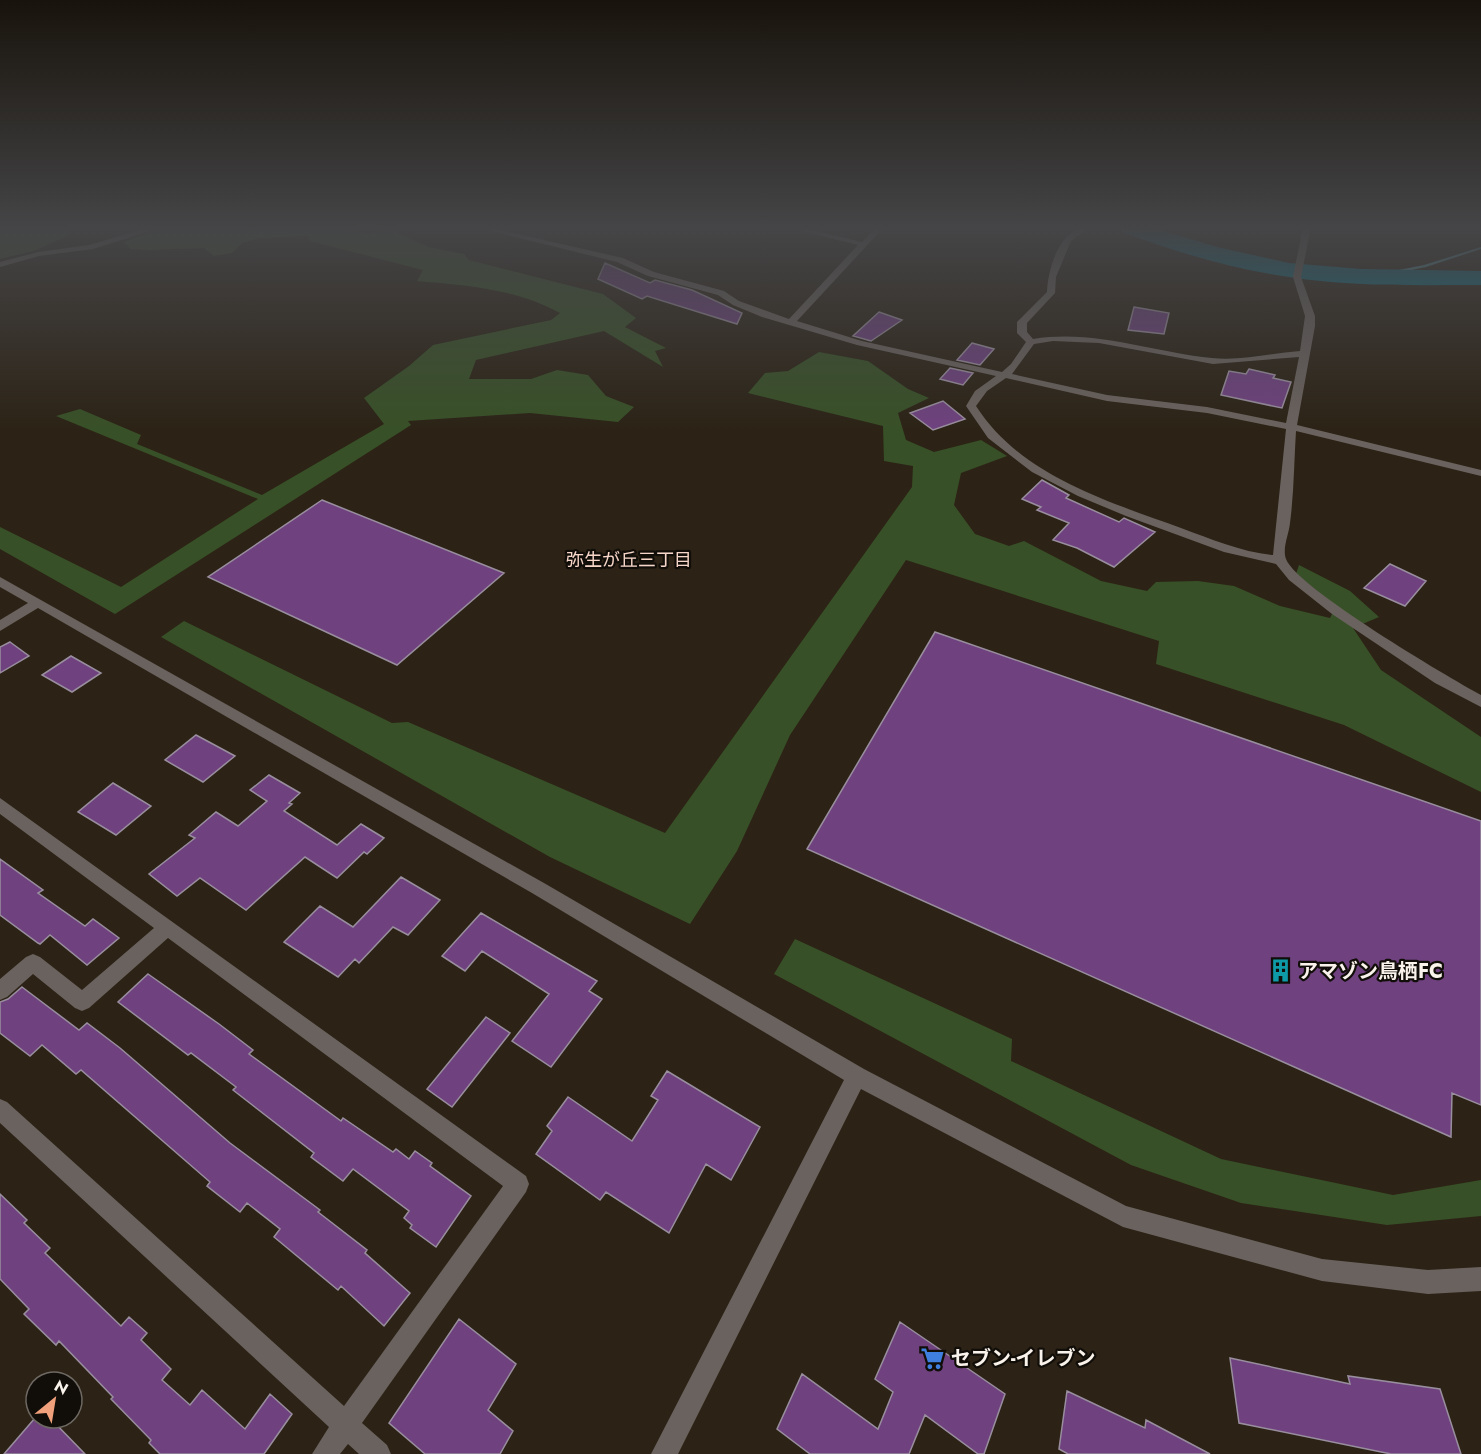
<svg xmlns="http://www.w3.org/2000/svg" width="1481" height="1454" font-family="Jost,'Noto Sans JP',sans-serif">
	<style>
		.green { fill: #385027 }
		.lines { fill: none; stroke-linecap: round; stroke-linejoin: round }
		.stream { fill: #5498a4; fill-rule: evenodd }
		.river { fill: #0d7185; fill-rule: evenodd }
		.building { fill: #6f427f; stroke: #998e9e; stroke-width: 1.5 }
		.minor { fill: #6a625e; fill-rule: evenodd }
		.labels { text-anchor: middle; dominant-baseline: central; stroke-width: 4.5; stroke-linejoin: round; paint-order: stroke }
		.neighbourhood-label { font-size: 18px; fill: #f6d6c8; stroke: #110d08 }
		.near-poi-label { font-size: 20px; font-weight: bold; fill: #f9f3eb; stroke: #110d08; text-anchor: start }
	</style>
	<rect width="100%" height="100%" fill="#2c2316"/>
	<!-- green -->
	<path class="green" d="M 0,227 L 68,227 L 69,235 L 34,251 L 0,259 Z
		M 163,227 L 340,227 L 368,234 L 390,229 L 428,247 L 464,254 L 469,260 L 603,294 L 636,318 L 625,327 L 666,348 L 655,351 L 663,367 L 604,331 L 476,360 L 469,379 L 531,379 L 557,370 L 588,375 L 606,396 L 634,407 L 618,422 L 530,413 L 408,421 L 411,425 L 115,614 L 0,549 L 0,527 L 121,587 L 258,499 L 56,416 L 80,409 L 141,435 L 137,444 L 262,495 L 384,424 L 364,398 L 409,366 L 433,345 L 551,320 L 560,313 C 516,289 466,285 417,281 L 423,270 L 310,241 L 309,236 L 259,238 L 242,243 L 232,253 L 214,256 L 204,248 L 148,250 L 131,249 L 124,242 Z
		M 819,352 L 868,361 L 908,389 L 929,398 L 898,413 L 906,440 L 934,452 L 981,440 L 1007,456 L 961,473 L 954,505 L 975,534 L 1009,546 L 1024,541 L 1101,581 L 1147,591 L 1156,582 L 1198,581 L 1234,586 L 1280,606 L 1330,618 L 1336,606 L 1296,574 L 1299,565 L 1350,591 L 1379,617 L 1353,628 L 1381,670 L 1481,737 L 1481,792 L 1344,725 L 1156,664 L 1159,641 L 906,560 L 790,735 L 737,851 L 690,924 L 550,857 L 161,637 L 184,621 L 392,723 L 408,722 L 665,833 L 912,487 L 913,466 L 884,461 L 883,426 L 748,393 L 765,373 L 788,371 Z
		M 795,939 L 1012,1039 L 1011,1061 L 1221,1159 L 1393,1195 L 1481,1180 L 1481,1216 L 1387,1225 L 1241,1203 L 1131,1165 L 774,974 Z"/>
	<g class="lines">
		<!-- stream -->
		<path class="stream" d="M 1481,247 L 1481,249 L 1426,267 L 1392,274 L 1390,278 L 1387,277 L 1389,272 L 1424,265 Z"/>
		<!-- river -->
		<path class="river" d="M 1119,227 L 1151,227 L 1217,247 L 1289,263 L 1361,269 L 1481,271 L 1481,285 C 1417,285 1353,287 1289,277 C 1232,269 1176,252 1122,232 Z"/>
	</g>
	<!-- building -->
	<path class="building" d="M 605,263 L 650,283 L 655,280 L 692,290 L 742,313 L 737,324 L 647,296 L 642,299 L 598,279 Z
		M 1134,307 L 1169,313 L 1164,334 L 1128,330 Z
		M 879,312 L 902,320 L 871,341 L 853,336 Z
		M 972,343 L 994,349 L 980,365 L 957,360 Z
		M 950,368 L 973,373 L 963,385 L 940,379 Z
		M 1249,369 L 1275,375 L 1273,378 L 1291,382 L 1282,408 L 1221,395 L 1229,371 L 1246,374 Z
		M 943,401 L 965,419 L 933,430 L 910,413 Z
		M 1042,480 L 1069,495 L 1066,498 L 1119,522 L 1124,518 L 1155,532 L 1114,567 L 1077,548 L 1053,540 L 1069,523 L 1037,510 L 1041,507 L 1022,499 Z
		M 322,500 L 504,573 L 397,665 L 208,577 Z
		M 1390,564 L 1426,581 L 1405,606 L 1364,588 Z
		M 935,632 L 1481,821 L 1481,1105 L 1452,1093 L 1451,1137 L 807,849 Z
		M 10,642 L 29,656 L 0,673 L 0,647 Z
		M 71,656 L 101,673 L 72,692 L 42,675 Z
		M 196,735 L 235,756 L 203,782 L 165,760 Z
		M 269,775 L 300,793 L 289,803 L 292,804 L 284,811 L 337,845 L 361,824 L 384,838 L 367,854 L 364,852 L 337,878 L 305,857 L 246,910 L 200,878 L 177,896 L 149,874 L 195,838 L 189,835 L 216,812 L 238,826 L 267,801 L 250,790 Z
		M 113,783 L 151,806 L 116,835 L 78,812 Z
		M 0,859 L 43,890 L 38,893 L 85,926 L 93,919 L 119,938 L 87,965 L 50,935 L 40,944 L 38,943 L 0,915 Z
		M 401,877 L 440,900 L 408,935 L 393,927 L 359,963 L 355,959 L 338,977 L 284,942 L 320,906 L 353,927 Z
		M 481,913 L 597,981 L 589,991 L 602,999 L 551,1067 L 512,1041 L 549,994 L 482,951 L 465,971 L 442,956 Z
		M 148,974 L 219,1024 L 253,1050 L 249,1054 L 341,1121 L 343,1118 L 393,1152 L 396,1149 L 409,1159 L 415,1151 L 432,1163 L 430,1166 L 471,1196 L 436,1247 L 410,1228 L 412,1225 L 404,1218 L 409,1211 L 353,1169 L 343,1181 L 311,1157 L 314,1153 L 233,1090 L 236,1087 L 191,1053 L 188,1055 L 118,1002 Z
		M 22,987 L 79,1030 L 87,1023 L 120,1048 L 230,1143 L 320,1210 L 318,1212 L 367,1250 L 365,1253 L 410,1293 L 384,1326 L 341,1286 L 338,1290 L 274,1237 L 280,1229 L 247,1203 L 240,1212 L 207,1186 L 210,1182 L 81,1070 L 76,1074 L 42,1045 L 30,1056 L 0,1033 L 0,1002 L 8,999 Z
		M 486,1017 L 510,1033 L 452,1107 L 427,1089 Z
		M 667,1071 L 760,1127 L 731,1180 L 706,1164 L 669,1233 L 606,1192 L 600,1200 L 536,1154 L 552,1131 L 547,1126 L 568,1097 L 632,1141 L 658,1100 L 651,1096 Z
		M 0,1194 L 27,1220 L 24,1223 L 50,1248 L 45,1253 L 121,1326 L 129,1317 L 147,1333 L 141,1340 L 171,1369 L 162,1380 L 190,1405 L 202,1390 L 245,1429 L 270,1394 L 292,1414 L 264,1454 L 160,1454 L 149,1443 L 151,1440 L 111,1399 L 113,1397 L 59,1341 L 56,1345 L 24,1314 L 29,1309 L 0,1279 Z
		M 459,1319 L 516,1364 L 488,1410 L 513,1431 L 500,1454 L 425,1454 L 389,1423 Z
		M 900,1322 L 1005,1394 L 984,1454 L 978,1454 L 925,1415 L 909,1454 L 810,1454 L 777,1429 L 802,1374 L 878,1429 L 893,1392 L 875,1379 Z
		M 1230,1358 L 1350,1384 L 1348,1376 L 1440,1389 L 1461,1454 L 1391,1454 L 1239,1423 Z
		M 1067,1391 L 1145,1428 L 1146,1420 L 1210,1454 L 1068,1454 L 1059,1449 Z
		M 35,1418 L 50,1418 L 85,1454 L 4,1454 Z"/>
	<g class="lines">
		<!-- minor -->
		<path class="minor" d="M 151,227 L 163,227 L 93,249 L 39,256 L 0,267 L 0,262 L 38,252 L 89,245 Z
			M 474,227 L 487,227 L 623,258 L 654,272 L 724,291 L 739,301 L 789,319 L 858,245 L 786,227 L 799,227 L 862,242 L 876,227 L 884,227 L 797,321 L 862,341 L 1002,372 L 1011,364 L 1026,342 L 1017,333 L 1017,322 L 1047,292 C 1048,268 1060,226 1090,227 L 1071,241 L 1056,277 L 1055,293 L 1027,323 L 1027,332 L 1033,339 C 1095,329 1151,352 1212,358 C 1242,361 1271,353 1300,351 L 1305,316 L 1293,277 L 1303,227 L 1311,227 L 1301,277 L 1315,316 L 1315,326 L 1297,425 L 1481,470 L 1481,476 L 1296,431 C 1294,462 1294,493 1290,523 C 1289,534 1282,548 1286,559 C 1297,588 1448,677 1481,695 L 1481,707 L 1435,683 L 1332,614 L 1289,580 L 1276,564 L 1224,552 L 1126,516 L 1078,496 L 1032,472 L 988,438 L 966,406 L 975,391 L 996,376 L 857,345 L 762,317 L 733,305 L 718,295 L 648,276 L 617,262 ZM 1053,341 L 1099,343 L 1213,364 L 1299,357 L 1286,423 L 1207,407 L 1107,395 L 1012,374 L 1034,344 ZM 1006,378 L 1107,401 L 1207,413 L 1286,429 L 1273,555 C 1241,552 1211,539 1181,528 C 1107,501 1021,476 976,406 L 987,391 Z
			M 0,577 L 544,883 L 864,1069 L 1126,1206 L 1322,1259 L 1428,1270 L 1481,1267 L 1481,1291 L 1428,1294 L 1322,1281 L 1123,1227 L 861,1089 L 678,1454 L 651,1454 L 844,1080 L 532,893 L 38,608 L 0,631 L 0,620 L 28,603 L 0,587 Z
			M 0,798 L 526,1176 L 529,1184 L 526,1192 L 362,1423 L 387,1445 L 391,1454 L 359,1454 L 348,1444 L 340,1454 L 312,1454 L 329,1427 L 0,1123 L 0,1099 L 7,1102 L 344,1406 L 503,1186 L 168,938 L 89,1008 L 82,1011 L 75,1008 L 33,974 L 7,997 L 0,1000 L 0,979 L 26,957 L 33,954 L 40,957 L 82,990 L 154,928 L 0,814 Z"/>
	</g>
	<!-- sky -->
	<linearGradient id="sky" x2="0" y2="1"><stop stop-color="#18130c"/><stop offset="0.53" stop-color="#454547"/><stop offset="1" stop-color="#454547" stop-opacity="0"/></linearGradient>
	<rect width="1481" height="430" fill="url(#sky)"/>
	<!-- icons -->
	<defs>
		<symbol id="building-bare" viewBox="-9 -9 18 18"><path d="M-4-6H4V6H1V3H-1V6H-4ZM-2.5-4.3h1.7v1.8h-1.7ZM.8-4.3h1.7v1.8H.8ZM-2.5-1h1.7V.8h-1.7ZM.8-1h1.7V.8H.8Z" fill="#0f9aa8" stroke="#110d08" stroke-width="2.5" paint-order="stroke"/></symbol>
		<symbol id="supermarket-bare" viewBox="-9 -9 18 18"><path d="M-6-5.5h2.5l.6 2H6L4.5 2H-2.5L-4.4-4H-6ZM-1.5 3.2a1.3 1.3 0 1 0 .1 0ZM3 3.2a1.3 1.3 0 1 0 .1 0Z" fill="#3f7fe0" stroke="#110d08" stroke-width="2.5" paint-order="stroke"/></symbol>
	</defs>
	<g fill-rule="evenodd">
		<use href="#building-bare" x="1264" y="954" width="33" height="33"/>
		<use href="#supermarket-bare" x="916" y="1342" width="33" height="33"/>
	</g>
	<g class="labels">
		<!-- neighbourhood labels -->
		<g class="neighbourhood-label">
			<text x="629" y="560">弥生が丘三丁目</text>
		</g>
		<!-- near-poi labels -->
		<g class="near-poi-label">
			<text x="1298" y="971">アマゾン鳥栖FC</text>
			<text x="951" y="1358">セブン-イレブン</text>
		</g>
	</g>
	<!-- north arrow -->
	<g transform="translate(54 1400) rotate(30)"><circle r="28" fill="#110d08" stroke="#6e6963" stroke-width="1.5"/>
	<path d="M0-4.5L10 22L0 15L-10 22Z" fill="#f1a17c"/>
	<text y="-9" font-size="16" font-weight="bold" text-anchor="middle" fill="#f9f3eb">N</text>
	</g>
</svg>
